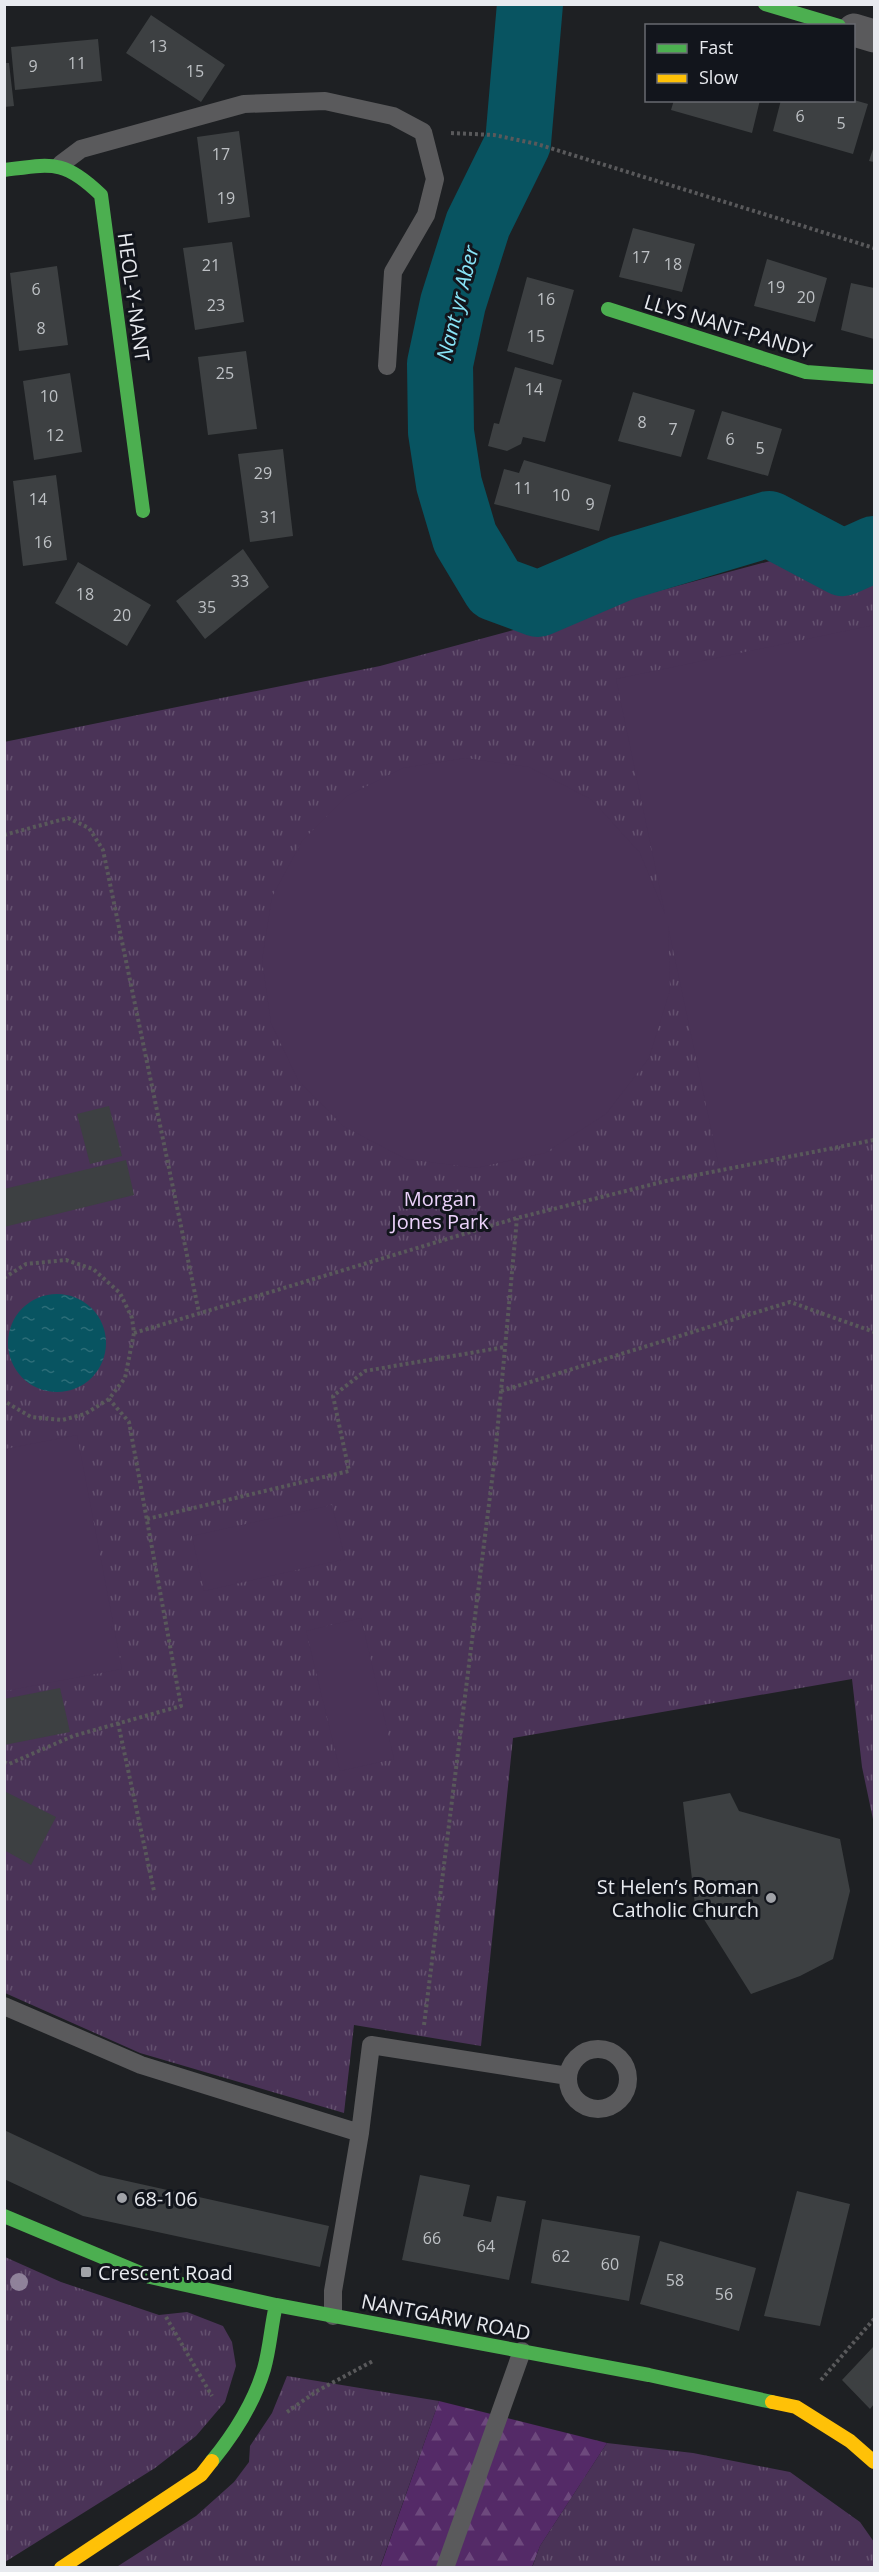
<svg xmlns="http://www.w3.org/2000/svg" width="879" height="2572" font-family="'Open Sans',sans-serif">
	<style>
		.grass { fill: url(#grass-tufts) }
		.forest { fill: url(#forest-firs) }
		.pitch { fill: #4a3357 }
		.water { fill: url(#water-ripples) }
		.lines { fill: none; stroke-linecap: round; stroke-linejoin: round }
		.river { stroke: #085461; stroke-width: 66 }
		.building { fill: #3d4042 }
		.path { stroke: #59595b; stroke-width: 4; stroke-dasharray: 3 3; stroke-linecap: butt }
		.lane { stroke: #5a5a5c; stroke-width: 18 }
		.street { stroke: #5a5a5c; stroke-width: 33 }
		.fast { stroke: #4caf50; stroke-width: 14 }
		.slow { stroke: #ffc107; stroke-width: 14 }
		.tree { fill: #8f829a }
		.poi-dot { fill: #a1a3a8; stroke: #12151c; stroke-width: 2 }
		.labels { text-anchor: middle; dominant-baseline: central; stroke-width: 6; stroke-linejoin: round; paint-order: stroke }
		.number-label { font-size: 16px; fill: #bdc0c4 }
		.street-label { font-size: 20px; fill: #e8eaef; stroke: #12151c }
		.park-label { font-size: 20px; fill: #ecd2fb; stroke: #12151c }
		.poi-label { font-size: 20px; fill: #e8eaef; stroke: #12151c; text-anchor: start }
		.water-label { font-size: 21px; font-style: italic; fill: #89e4f7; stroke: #12151c }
	</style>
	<defs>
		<pattern id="grass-tufts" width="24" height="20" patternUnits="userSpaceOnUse" patternTransform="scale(1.5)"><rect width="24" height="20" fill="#4a3357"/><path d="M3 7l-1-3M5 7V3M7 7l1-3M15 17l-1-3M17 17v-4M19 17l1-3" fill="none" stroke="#64516f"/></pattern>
		<pattern id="forest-firs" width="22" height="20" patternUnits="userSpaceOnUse" patternTransform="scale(1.5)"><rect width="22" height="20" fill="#542a67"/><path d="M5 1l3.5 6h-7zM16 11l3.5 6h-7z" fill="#6d497d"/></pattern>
		<pattern id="water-ripples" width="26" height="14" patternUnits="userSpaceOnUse" patternTransform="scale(1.5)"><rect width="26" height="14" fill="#085461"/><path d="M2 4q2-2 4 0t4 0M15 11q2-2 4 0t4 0" fill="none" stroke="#2c6d78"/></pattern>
	</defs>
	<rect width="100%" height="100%" fill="#1e2023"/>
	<!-- grass -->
	<path class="grass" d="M 874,533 L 874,1824 L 862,1767 L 852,1679 L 513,1738 L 481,2046 L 354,2025 L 344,2113 L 140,2053 L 5,1993 L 4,742 L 380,666 Z
		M 5,2257 L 61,2282 L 159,2315 L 187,2312 L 223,2326 L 232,2342 L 236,2366 L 225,2402 L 196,2436 L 155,2468 L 5,2562 Z
		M 287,2376 L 439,2401 L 380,2567 L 115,2568 L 196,2516 L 234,2482 L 249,2462 L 250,2446 L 272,2413 Z
		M 607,2443 L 693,2453 L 790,2472 L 860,2522 L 874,2542 L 874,2567 L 532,2568 L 540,2546 Z"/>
	<!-- forest -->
	<path class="forest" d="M 439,2401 L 607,2443 L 540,2546 L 532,2567 L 380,2568 Z"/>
	<!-- pitch -->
	<path class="pitch" d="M 874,625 L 874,1139 L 720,1171 L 668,926 L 670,990 L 649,1058 L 606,1114 L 545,1153 L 476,1168 L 406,1159 L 343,1126 L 298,1080 L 271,1023 L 262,960 L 272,897 L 302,841 L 347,796 L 403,768 L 466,758 L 529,767 L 592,800 L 640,853 L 665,914 L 616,679 Z
		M 77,1435 L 122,1669 L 5,1691 L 5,1449 Z
		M 332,1505 L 345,1559 L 204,1591 L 192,1536 Z
		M 361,1618 L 394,1759 L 340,1771 L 306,1631 Z"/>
	<!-- water -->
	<path class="water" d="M8 1343a49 49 0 1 1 98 0a49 49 0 1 1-98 0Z"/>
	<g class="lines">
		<!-- river -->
		<path class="river" d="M 530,4 L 518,143 L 478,224 L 453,303 L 440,364 L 441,432 L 449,484 L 465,538 L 495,588 L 538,604 L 622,568 L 769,524 L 843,563 L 874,549"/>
	</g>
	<!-- building -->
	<path class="building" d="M 151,15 L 225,65 L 201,102 L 126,53 Z
		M 98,39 L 102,81 L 15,90 L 11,47 Z
		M 4,63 L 9,63 L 14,106 L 4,107 Z
		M 674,100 L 760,100 L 752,133 L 671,110 Z
		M 781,100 L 854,100 L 868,104 L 853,154 L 773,131 Z
		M 239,131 L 250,217 L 208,223 L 197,137 Z
		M 874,146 L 874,162 L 869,161 Z
		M 633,228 L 695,244 L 682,292 L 619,277 Z
		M 232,242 L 244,322 L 195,330 L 183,248 Z
		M 767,259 L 827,278 L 815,322 L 754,306 Z
		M 57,266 L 68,345 L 19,351 L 10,273 Z
		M 527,277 L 574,290 L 553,365 L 507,351 Z
		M 851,283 L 874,288 L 874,339 L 841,330 Z
		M 246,351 L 257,429 L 208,435 L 198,357 Z
		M 515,367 L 562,380 L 545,442 L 523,437 L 521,444 L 507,451 L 488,446 L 494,423 L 499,424 Z
		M 70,373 L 82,452 L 34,460 L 23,381 Z
		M 633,392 L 695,410 L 681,457 L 618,441 Z
		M 722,411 L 782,429 L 768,476 L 707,459 Z
		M 283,449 L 293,536 L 250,542 L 238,454 Z
		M 524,460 L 611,485 L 599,531 L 494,504 L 504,469 L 519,473 Z
		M 56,475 L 67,560 L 23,566 L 13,481 Z
		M 243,549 L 269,587 L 205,639 L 176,601 Z
		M 78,562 L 151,605 L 127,646 L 55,603 Z
		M 109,1106 L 122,1156 L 90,1164 L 77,1114 Z
		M 126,1160 L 134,1195 L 4,1227 L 4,1189 Z
		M 60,1688 L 70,1732 L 4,1745 L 4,1699 Z
		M 4,1791 L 56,1817 L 31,1865 L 4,1850 Z
		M 730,1793 L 739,1811 L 840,1839 L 850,1891 L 833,1959 L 800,1976 L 751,1994 L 695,1905 L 683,1802 Z
		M 4,2130 L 100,2175 L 329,2226 L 320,2267 L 83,2216 L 4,2179 Z
		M 420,2175 L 470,2185 L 463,2216 L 491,2222 L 497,2196 L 526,2201 L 509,2280 L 402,2260 Z
		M 797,2191 L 850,2204 L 820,2326 L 764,2316 Z
		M 542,2219 L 640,2236 L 629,2301 L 531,2283 Z
		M 660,2241 L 756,2268 L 739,2331 L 640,2304 Z
		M 874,2346 L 874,2404 L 870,2409 L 842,2380 Z"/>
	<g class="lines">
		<!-- path -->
		<path class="path" d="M 451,133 L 494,135 L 537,144 L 874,248
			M 4,835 L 68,818 L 89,828 L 103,850 L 199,1313
			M 4,1278 L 26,1264 L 66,1260 L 93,1269 L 120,1293 L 132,1318 L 134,1333 L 125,1378 L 109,1399 L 85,1414 L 62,1420 L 31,1417 L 4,1401
			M 134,1333 L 517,1218 L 666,1181 L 874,1140
			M 501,1391 L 790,1302 L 874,1332
			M 147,1519 L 349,1471 L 333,1396 L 365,1371 L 505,1347
			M 118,1723 L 154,1891
			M 4,1762 L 9,1764 L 73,1736 L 181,1706 L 129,1422 L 109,1399
			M 424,2025 L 495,1456 L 517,1218
			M 166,2317 L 212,2396
			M 821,2380 L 874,2319
			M 287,2412 L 317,2391 L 373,2361"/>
		<!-- lane -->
		<path class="lane" d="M 61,164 L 81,149 L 244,104 L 325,101 L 393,116 L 423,132 L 435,179 L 426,215 L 393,272 L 387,366
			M 4,2006 L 141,2065 L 360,2133
			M568 2079a30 30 0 1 1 60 0a30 30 0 1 1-60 0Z
			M 333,2316 L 333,2291 L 360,2133 L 371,2045 L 568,2076
			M 445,2568 L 522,2351"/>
		<!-- street -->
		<path class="street" d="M 854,30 L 874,36"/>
		<!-- fast -->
		<path class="fast" d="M 765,4 L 839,26
			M 4,170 C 52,164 64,159 101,195 L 143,511
			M 608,309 L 806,372 L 874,377
			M 4,2216 L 150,2277 L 276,2305 L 649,2375 L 772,2402
			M 212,2461 C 234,2434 254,2403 264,2369 C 270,2348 271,2326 276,2305"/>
		<!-- slow -->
		<path class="slow" d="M 772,2402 L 796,2407 L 850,2441 L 874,2462
			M 61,2568 L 201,2475 L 212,2461"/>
	</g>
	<!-- trees -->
	<circle class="tree" cx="19" cy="2282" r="9"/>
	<!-- markers -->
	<g class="poi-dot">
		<circle cx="771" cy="1898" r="6"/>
		<circle cx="122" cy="2198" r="6"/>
		<rect x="80" y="2266" width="12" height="12" rx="3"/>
	</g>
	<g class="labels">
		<!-- number labels -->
		<g class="number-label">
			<text x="158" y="46">13</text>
			<text x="77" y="63">11</text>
			<text x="33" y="66">9</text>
			<text x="195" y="71">15</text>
			<text x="800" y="116">6</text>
			<text x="841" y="123">5</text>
			<text x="221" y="154">17</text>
			<text x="226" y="198">19</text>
			<text x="641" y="257">17</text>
			<text x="673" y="264">18</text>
			<text x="211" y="265">21</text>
			<text x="776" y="287">19</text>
			<text x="36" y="289">6</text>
			<text x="806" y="297">20</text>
			<text x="546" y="299">16</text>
			<text x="216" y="305">23</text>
			<text x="41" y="328">8</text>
			<text x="536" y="336">15</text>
			<text x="225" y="373">25</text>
			<text x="534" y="389">14</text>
			<text x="49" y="396">10</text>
			<text x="642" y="422">8</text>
			<text x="673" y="429">7</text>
			<text x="55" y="435">12</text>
			<text x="730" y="439">6</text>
			<text x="760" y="448">5</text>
			<text x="263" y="473">29</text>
			<text x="523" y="488">11</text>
			<text x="561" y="495">10</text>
			<text x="38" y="499">14</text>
			<text x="590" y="504">9</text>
			<text x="269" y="517">31</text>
			<text x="43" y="542">16</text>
			<text x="240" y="581">33</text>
			<text x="85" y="594">18</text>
			<text x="207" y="607">35</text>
			<text x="122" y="615">20</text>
			<text x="432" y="2238">66</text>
			<text x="486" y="2246">64</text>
			<text x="561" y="2256">62</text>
			<text x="610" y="2264">60</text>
			<text x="675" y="2280">58</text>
			<text x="724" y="2294">56</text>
		</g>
		<!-- street labels -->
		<g class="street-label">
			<text transform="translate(134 297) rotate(82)">HEOL-Y-NANT</text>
			<text transform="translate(728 326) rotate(17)">LLYS NANT-PANDY</text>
			<text transform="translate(446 2317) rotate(11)">NANTGARW ROAD</text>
		</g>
		<!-- park labels -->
		<g class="park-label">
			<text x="440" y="1198">Morgan<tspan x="440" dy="23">Jones Park</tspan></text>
		</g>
		<!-- poi labels -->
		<g class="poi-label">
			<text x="759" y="1886" text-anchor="end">St Helen’s Roman<tspan x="759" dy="23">Catholic Church</tspan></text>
			<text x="134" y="2198">68-106</text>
			<text x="98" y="2272">Crescent Road</text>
		</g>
		<!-- water labels -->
		<g class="water-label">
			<text transform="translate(457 303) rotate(-76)">Nant yr Aber</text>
		</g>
	</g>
	<!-- border -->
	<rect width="879" height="2572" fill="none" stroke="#e8eaef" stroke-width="12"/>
	<!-- legend -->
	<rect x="645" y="24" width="210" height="78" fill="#12151c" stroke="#686a70" stroke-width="1.5"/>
	<rect x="657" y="44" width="30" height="9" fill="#4caf50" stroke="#686a70" stroke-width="1.5"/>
	<text x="699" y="54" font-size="18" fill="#e8eaef">Fast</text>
	<rect x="657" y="74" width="30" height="9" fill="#ffc107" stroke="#686a70" stroke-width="1.5"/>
	<text x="699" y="84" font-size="18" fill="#e8eaef">Slow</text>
</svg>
